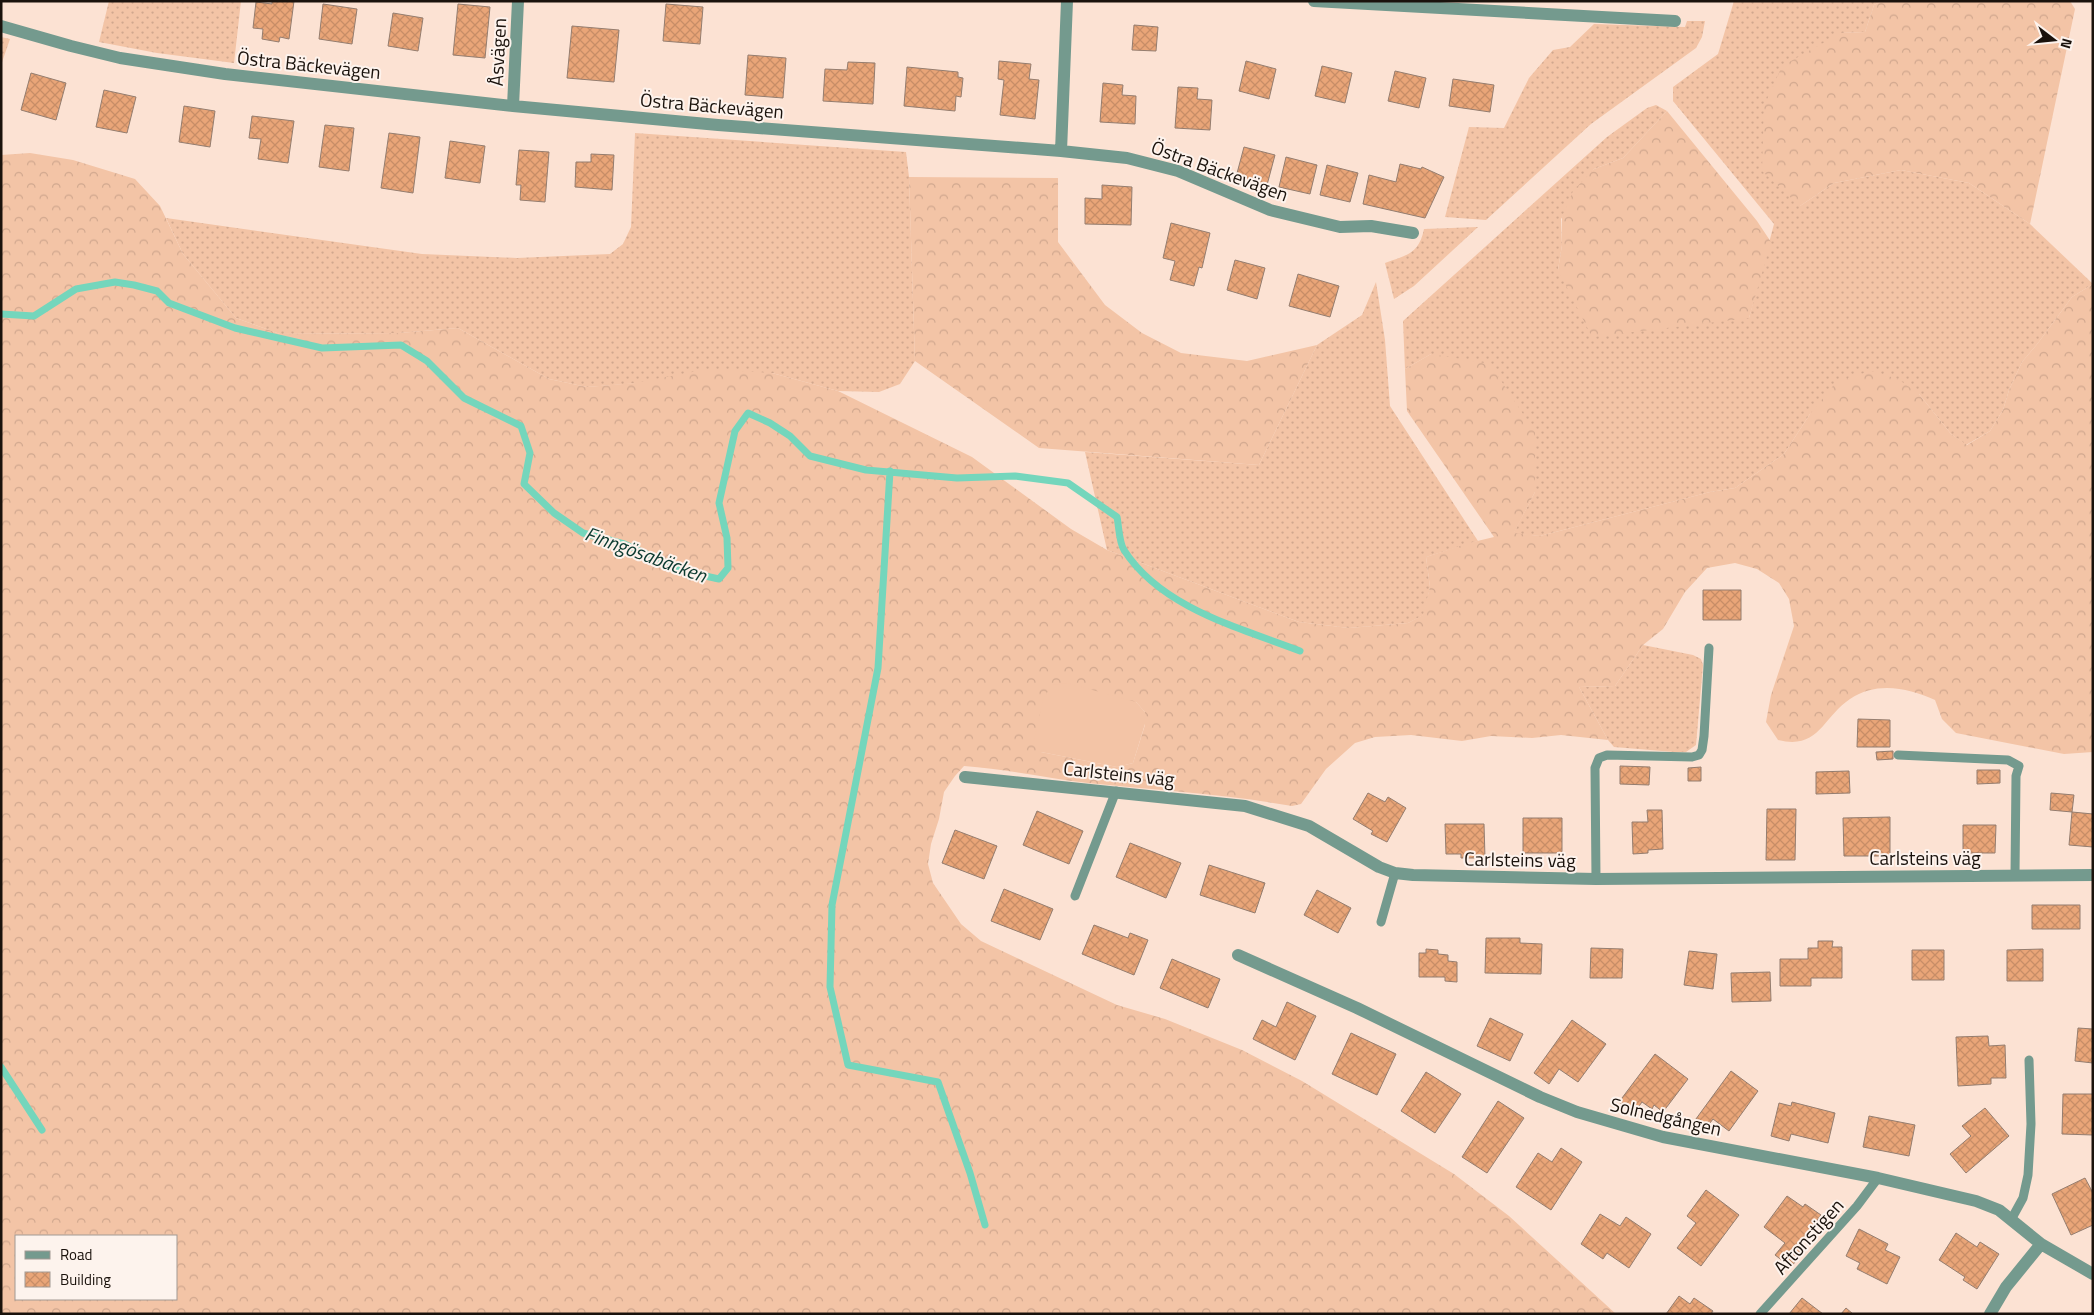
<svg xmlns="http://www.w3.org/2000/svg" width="2094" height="1315" font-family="'Titillium Web',sans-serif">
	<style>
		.grass { fill: url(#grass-dots) }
		.forest { fill: url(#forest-crowns); fill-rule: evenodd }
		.pitch { fill: #f3c4a6 }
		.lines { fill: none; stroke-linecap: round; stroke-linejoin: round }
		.stream { stroke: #74d6bc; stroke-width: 7 }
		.building { fill: url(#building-cross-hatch); stroke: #947d6f }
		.lane { stroke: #749a8e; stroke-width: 9 }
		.street { stroke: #749a8e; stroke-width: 12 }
		.labels { text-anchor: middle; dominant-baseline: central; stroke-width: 4; stroke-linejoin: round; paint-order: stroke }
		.street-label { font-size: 19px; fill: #1a120c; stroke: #fdf3ed }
		.water-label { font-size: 20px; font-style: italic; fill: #0b392f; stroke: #fdf3ed }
	</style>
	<defs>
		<pattern id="grass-dots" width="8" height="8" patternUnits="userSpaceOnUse" patternTransform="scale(1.25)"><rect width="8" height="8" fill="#f3c4a6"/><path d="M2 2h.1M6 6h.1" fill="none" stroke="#d0a78e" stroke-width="1.8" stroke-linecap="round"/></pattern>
		<pattern id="forest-crowns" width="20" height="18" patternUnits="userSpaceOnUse" patternTransform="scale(1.25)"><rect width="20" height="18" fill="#f3c4a6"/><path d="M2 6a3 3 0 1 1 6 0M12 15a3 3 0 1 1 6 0" fill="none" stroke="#d0a78e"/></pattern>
		<pattern id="building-cross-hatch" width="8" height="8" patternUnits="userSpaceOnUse" patternTransform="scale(1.25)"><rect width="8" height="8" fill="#e9a578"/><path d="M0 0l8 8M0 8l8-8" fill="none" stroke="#c78d67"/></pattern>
	</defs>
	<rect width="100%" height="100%" fill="#fce2d3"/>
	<!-- grass -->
	<path class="grass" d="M 109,1 L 241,1 L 234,63 L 157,53 L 99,42 Z
		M 1734,1 L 1882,1 L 1874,5 L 1865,32 L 1841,33 L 1800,206 L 1834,183 L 1901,170 L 1969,183 L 2030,224 L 2093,284 L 2072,297 L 2038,343 L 2022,362 L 2009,390 L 2003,410 L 1990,431 L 1966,445 L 1951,434 L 1919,394 L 1810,414 L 1784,454 L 1735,488 L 1710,492 L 1540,536 L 1513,534 L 1535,492 L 1431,354 L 1405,369 L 1403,321 L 1607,137 L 1647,108 L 1656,105 L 1667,111 L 1623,158 L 1594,169 L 1561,219 L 1562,245 L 1558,270 L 1749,318 L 1774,224 L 1673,101 L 1673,87 L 1718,54 Z
		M 1687,21 L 1705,21 L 1702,37 L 1696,48 L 1591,124 L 1486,220 L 1445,217 L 1469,127 L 1504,128 L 1529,78 L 1553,50 L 1570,47 L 1594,24 L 1685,27 Z
		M 1,37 L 10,39 L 1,65 Z
		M 635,133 L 906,152 L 909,177 L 915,361 L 900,384 L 879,392 L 838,391 L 772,373 L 587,387 L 549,379 L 458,328 L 399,333 L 280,334 L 236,318 L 183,254 L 166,218 L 422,254 L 517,258 L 610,254 L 623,244 L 631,227 Z
		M 1478,227 L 1414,286 L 1394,299 L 1385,263 C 1407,255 1419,254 1424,229 Z
		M 1376,282 L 1385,340 L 1390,406 L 1478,541 L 1426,557 L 1430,587 L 1424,615 L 1408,623 L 1349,628 L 1299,622 L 1107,550 L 1085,452 L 1259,465 L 1317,345 L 1362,315 Z
		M 1643,645 L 1693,655 L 1701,659 L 1703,665 L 1696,745 L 1686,752 L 1674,752 L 1614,747 L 1608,740 L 1579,687 L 1615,686 Z"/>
	<!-- forest -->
	<path class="forest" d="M 1882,1 L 2070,1 L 2075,9 L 2030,224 L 1969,183 L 1901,170 L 1834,183 L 1800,206 L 1762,171 L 1764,106 L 1782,66 L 1841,33 L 1865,32 L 1874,5 Z
		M 1667,111 L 1757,221 L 1771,242 L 1749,318 L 1592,337 L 1558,270 L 1562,245 L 1562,217 L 1573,191 L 1594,169 L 1623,158 Z
		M 30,153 L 73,160 L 135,179 L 160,206 L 183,254 L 236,318 L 280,334 L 399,333 L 458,328 L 549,379 L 587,387 L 635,383 L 708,369 L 772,373 L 838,391 L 972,457 L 1071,529 L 1107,550 L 1299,622 L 1349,628 L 1408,623 L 1423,615 L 1430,587 L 1426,557 L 1469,543 L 1494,537 L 1407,411 L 1405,369 L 1431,354 L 1490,364 L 1535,432 L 1535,492 L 1514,533 L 1540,536 L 1710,492 L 1735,488 L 1784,454 L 1810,414 L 1837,381 L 1871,371 L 1898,379 L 1919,394 L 1951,434 L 1967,445 L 1990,431 L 2003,410 L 2009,390 L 2022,362 L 2038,343 L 2072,297 L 2093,284 L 2093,752 L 2064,754 L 1956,733 L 1942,719 L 1935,700 C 1908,688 1877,681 1850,699 C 1822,718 1819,750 1778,740 L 1766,722 L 1771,695 L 1794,626 L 1789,599 L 1779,583 L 1757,569 L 1735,563 L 1707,568 L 1685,592 L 1663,629 L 1643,645 L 1615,686 L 1579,687 L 1608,740 L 1561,735 L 1532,738 L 1491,736 L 1462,741 L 1411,735 L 1375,737 L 1355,743 L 1326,769 L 1301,804 L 1292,806 C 1224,794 1157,790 1088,783 C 1047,778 1006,769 964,766 L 955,776 L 944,792 L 939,819 L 931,844 L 928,864 L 933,883 L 961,924 L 981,941 L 1117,1005 L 1165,1019 L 1242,1050 L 1302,1081 L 1454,1174 L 1509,1216 L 1616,1314 L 1,1314 L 1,155 ZM 1136,702 L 1145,712 L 1145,725 L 1133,763 L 1117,767 L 1041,752 ZM 16,1236 L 176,1236 L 176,1299 L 16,1299 Z
		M 909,177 L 1058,178 L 1058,242 L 1105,305 L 1142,333 L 1181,353 L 1247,361 L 1317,345 L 1259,465 L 1039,448 L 915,361 Z"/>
	<!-- pitch -->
	<path class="pitch" d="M 1067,683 L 1136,702 L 1145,712 L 1145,724 L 1133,763 L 1117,767 L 1041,752 L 1033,744 L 1043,699 L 1052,685 Z"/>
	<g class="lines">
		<!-- stream -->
		<path class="stream" d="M 1,314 L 34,316 L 76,289 L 115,282 L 134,285 L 157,291 L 169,303 L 235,328 L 322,348 L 401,345 L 427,361 L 464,398 L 521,426 L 530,453 L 524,484 L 554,513 L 583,533 L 624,544 L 687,572 L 719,579 L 728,568 L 727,538 L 719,503 L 735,431 L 748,413 L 770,423 L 790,436 L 810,456 L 866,470 L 957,478 L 1015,476 L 1068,483 L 1117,517 C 1119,527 1119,542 1124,550 C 1161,608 1240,628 1300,651
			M 890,471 L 878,668 L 832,905 L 830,987 L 848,1065 L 938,1082 L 970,1173 L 985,1225
			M 1,1067 L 42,1130"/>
	</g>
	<!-- building -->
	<path class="building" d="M 272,1 L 294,1 L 289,39 L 280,37 L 279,42 L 262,39 L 263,29 L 253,28 L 256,2 L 272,4 Z
		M 323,4 L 357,9 L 352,44 L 319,39 Z
		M 458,4 L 490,7 L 485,58 L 453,55 Z
		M 666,4 L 703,7 L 700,44 L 663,41 Z
		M 393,13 L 423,18 L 418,51 L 388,46 Z
		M 1134,25 L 1158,27 L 1156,51 L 1132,50 Z
		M 572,26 L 619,30 L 614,82 L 567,78 Z
		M 748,55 L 786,58 L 783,98 L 745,95 Z
		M 999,61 L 1031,64 L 1029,79 L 1039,80 L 1035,119 L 1000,115 L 1004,80 L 998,79 Z
		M 1246,61 L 1276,69 L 1269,99 L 1239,91 Z
		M 848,62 L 875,63 L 873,104 L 823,101 L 825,69 L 847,70 Z
		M 1322,66 L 1352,73 L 1345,103 L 1315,96 Z
		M 907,67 L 958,72 L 958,77 L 963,78 L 961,97 L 956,96 L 955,111 L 904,106 Z
		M 1395,71 L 1426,78 L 1419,108 L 1388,101 Z
		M 31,73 L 66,83 L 56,120 L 21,110 Z
		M 1453,79 L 1494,85 L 1490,112 L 1449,106 Z
		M 1103,83 L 1123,85 L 1122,95 L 1136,96 L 1135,124 L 1100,122 Z
		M 1178,87 L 1198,88 L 1197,99 L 1212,100 L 1210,130 L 1175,128 Z
		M 104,90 L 136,97 L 127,133 L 96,127 Z
		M 184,106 L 215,111 L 210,147 L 179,142 Z
		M 252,116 L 294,121 L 288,163 L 258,159 L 261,139 L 249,138 Z
		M 325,125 L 354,128 L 349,171 L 319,167 Z
		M 389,133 L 420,137 L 413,193 L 381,188 Z
		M 450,141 L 485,146 L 480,183 L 445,178 Z
		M 1244,147 L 1275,155 L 1267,185 L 1236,177 Z
		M 519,150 L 549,152 L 545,202 L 520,200 L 521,185 L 516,185 Z
		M 591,154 L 614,155 L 612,190 L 575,187 L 576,162 L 591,162 Z
		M 1286,157 L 1317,165 L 1310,194 L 1279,187 Z
		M 1400,164 L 1421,169 L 1422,167 L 1444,177 L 1425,218 L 1363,204 L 1369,175 L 1396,182 Z
		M 1327,165 L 1358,173 L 1350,202 L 1320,195 Z
		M 1102,185 L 1132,187 L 1131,225 L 1085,224 L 1085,198 L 1102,199 Z
		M 1171,223 L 1210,233 L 1202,268 L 1199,267 L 1194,286 L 1170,280 L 1175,261 L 1163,258 Z
		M 1235,260 L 1265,268 L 1257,299 L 1227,290 Z
		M 1298,274 L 1339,286 L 1330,317 L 1289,306 Z
		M 1703,590 L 1741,590 L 1741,620 L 1703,620 Z
		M 1858,719 L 1890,720 L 1890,747 L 1857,747 Z
		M 1893,751 L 1893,759 L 1877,760 L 1876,752 Z
		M 1620,766 L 1650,767 L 1649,785 L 1620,784 Z
		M 1701,767 L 1701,781 L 1688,781 L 1688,768 Z
		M 1977,770 L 2000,770 L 2000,783 L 1977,784 Z
		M 1849,771 L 1850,793 L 1816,794 L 1816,772 Z
		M 1368,793 L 1385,802 L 1388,797 L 1406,808 L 1387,842 L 1371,834 L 1373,831 L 1353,819 Z
		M 2051,793 L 2074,795 L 2072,812 L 2050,810 Z
		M 1767,809 L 1796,809 L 1795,860 L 1766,860 Z
		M 1647,810 L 1662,810 L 1663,849 L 1648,850 L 1648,853 L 1633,854 L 1632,822 L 1648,822 Z
		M 1037,811 L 1083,831 L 1069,864 L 1023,845 Z
		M 2072,812 L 2093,814 L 2093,847 L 2069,845 Z
		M 1890,817 L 1890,856 L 1844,856 L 1843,818 Z
		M 1523,818 L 1562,818 L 1562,853 L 1523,853 Z
		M 1445,824 L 1484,824 L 1485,858 L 1461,858 L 1461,854 L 1446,854 Z
		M 1963,825 L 1996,825 L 1995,853 L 1963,853 Z
		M 955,830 L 997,846 L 984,879 L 942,863 Z
		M 1130,843 L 1181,863 L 1166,898 L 1116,877 Z
		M 1209,865 L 1265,883 L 1255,913 L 1200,895 Z
		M 1004,889 L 1053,909 L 1040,940 L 991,921 Z
		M 1317,890 L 1351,908 L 1338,933 L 1304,915 Z
		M 2032,905 L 2080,905 L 2080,929 L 2032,929 Z
		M 1094,925 L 1128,938 L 1130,933 L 1148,940 L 1134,975 L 1082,954 Z
		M 1486,938 L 1520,938 L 1520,943 L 1542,944 L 1541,974 L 1485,973 Z
		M 1818,941 L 1833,941 L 1832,947 L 1842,947 L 1842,978 L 1811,978 L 1811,986 L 1780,986 L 1780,959 L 1808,959 L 1808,948 L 1818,948 Z
		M 1591,948 L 1623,949 L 1622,978 L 1590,978 Z
		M 1426,949 L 1438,950 L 1438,954 L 1448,955 L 1448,961 L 1457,962 L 1457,982 L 1445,981 L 1445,977 L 1419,977 L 1419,953 L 1426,953 Z
		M 2043,949 L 2043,981 L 2007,981 L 2007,950 Z
		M 1912,950 L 1944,950 L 1944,980 L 1912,980 Z
		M 1689,951 L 1717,954 L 1713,989 L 1684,985 Z
		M 1172,959 L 1220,979 L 1208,1008 L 1160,988 Z
		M 1770,972 L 1771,1001 L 1732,1002 L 1731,973 Z
		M 1287,1002 L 1316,1016 L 1295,1060 L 1253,1039 L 1262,1020 L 1276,1027 Z
		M 1490,1018 L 1523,1034 L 1510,1061 L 1477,1046 Z
		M 1572,1020 L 1606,1044 L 1578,1082 L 1559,1069 L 1549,1084 L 1534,1073 Z
		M 2078,1028 L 2093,1029 L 2093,1063 L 2075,1061 Z
		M 1351,1033 L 1396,1054 L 1377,1095 L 1332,1074 Z
		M 1988,1036 L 1989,1046 L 2005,1045 L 2006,1078 L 1991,1078 L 1991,1084 L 1958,1086 L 1956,1037 Z
		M 1655,1054 L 1688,1079 L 1663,1112 L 1654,1105 L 1652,1109 L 1642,1102 L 1634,1113 L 1619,1102 Z
		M 1731,1071 L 1758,1091 L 1729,1131 L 1713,1119 L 1704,1131 L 1693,1123 Z
		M 1426,1072 L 1461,1094 L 1435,1133 L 1401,1111 Z
		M 2063,1094 L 2093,1094 L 2093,1135 L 2062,1134 Z
		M 1498,1101 L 1524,1118 L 1487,1173 L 1462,1157 Z
		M 1792,1102 L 1835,1113 L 1828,1143 L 1791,1134 L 1789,1141 L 1771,1136 L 1779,1103 L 1791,1106 Z
		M 1985,1108 L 2009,1136 L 1966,1173 L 1950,1154 L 1971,1136 L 1962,1126 Z
		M 1869,1116 L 1915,1125 L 1909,1156 L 1863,1147 Z
		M 1561,1148 L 1582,1162 L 1551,1210 L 1516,1187 L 1538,1153 L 1552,1162 Z
		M 2085,1178 L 2093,1193 L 2093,1225 L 2071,1235 L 2052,1194 Z
		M 1706,1190 L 1739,1215 L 1701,1266 L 1677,1248 L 1696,1223 L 1687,1216 Z
		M 1787,1196 L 1803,1207 L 1805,1204 L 1821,1215 L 1797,1248 L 1803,1252 L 1791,1267 L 1775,1255 L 1785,1243 L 1764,1227 Z
		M 1600,1214 L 1620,1226 L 1626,1217 L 1651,1234 L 1629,1268 L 1607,1253 L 1603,1259 L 1581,1244 Z
		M 1859,1229 L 1888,1244 L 1885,1250 L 1900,1257 L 1887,1284 L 1857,1269 L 1860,1263 L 1846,1256 Z
		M 1956,1233 L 1977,1247 L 1980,1242 L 1999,1254 L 1977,1289 L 1963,1280 L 1965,1277 L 1939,1260 Z
		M 1679,1296 L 1690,1304 L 1694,1298 L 1713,1311 L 1711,1314 L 1666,1314 Z
		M 1802,1298 L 1823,1314 L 1789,1314 Z
		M 1846,1308 L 1853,1314 L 1841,1314 Z"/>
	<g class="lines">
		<!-- lane -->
		<path class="lane" d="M 1898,755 L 2008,760 L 2019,766 L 2016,776 L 2015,875
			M 1596,879 L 1595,768 L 1599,758 L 1607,755 L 1692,757 L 1699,755 L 1702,750 L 1704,736 L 1709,648
			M 1075,896 L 1116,791
			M 1381,922 L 1395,873
			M 2012,1218 L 2023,1198 L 2028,1175 L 2031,1124 L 2029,1060
			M 1760,1314 L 1857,1206 L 1878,1178"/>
		<!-- street -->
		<path class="street" d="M 1314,1 L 1675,21
			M 1,26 L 71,46 L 120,58 L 225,74 L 513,106 L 718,125 L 1061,151 L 1127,158 L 1178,171 L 1270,210 L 1340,227 L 1371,226 L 1413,233
			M 513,106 L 518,1
			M 1061,151 L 1067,1
			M 965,777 L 1245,806 L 1309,826 L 1379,867 L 1395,873 L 1413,875 L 1596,879 L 2093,875
			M 1238,955 L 1357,1008 L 1540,1097 L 1577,1112 L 1663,1137 L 1878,1178 L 1976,1201 L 1999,1210 L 2041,1244 L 2093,1274
			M 1990,1314 L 2006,1287 L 2041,1244"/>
	</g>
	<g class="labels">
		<!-- street labels -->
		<g class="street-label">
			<text transform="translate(497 52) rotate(-87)">Åsvägen</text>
			<text transform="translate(309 64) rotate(6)">Östra Bäckevägen</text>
			<text transform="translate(712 105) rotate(5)">Östra Bäckevägen</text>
			<text transform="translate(1220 170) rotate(20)">Östra Bäckevägen</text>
			<text transform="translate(1119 773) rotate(6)">Carlsteins väg</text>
			<text x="1925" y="857">Carlsteins väg</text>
			<text transform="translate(1520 859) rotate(1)">Carlsteins väg</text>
			<text transform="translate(1666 1116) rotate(13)">Solnedgången</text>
			<text transform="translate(1808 1236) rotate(-48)">Aftonstigen</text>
		</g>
		<!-- water labels -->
		<g class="water-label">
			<text transform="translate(646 554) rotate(20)">Finngösabäcken</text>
		</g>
	</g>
	<!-- border -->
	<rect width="2094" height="1315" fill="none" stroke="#1a120c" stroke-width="5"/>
	<!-- legend -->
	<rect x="15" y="1235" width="162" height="65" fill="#fdf3ed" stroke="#a29993"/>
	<rect x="25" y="1251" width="25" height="8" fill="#749a8e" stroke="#a29993"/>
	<text x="60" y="1260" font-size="15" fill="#1a120c">Road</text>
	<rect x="25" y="1272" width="25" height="15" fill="url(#building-cross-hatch)" stroke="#a29993"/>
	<text x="60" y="1285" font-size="15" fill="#1a120c">Building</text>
	<!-- north arrow -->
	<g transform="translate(2054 40) rotate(106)" stroke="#fdf3ed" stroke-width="4" paint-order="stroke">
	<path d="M0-4L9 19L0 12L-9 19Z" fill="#1a120c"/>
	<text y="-8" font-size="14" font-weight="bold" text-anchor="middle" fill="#1a120c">N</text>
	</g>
</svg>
